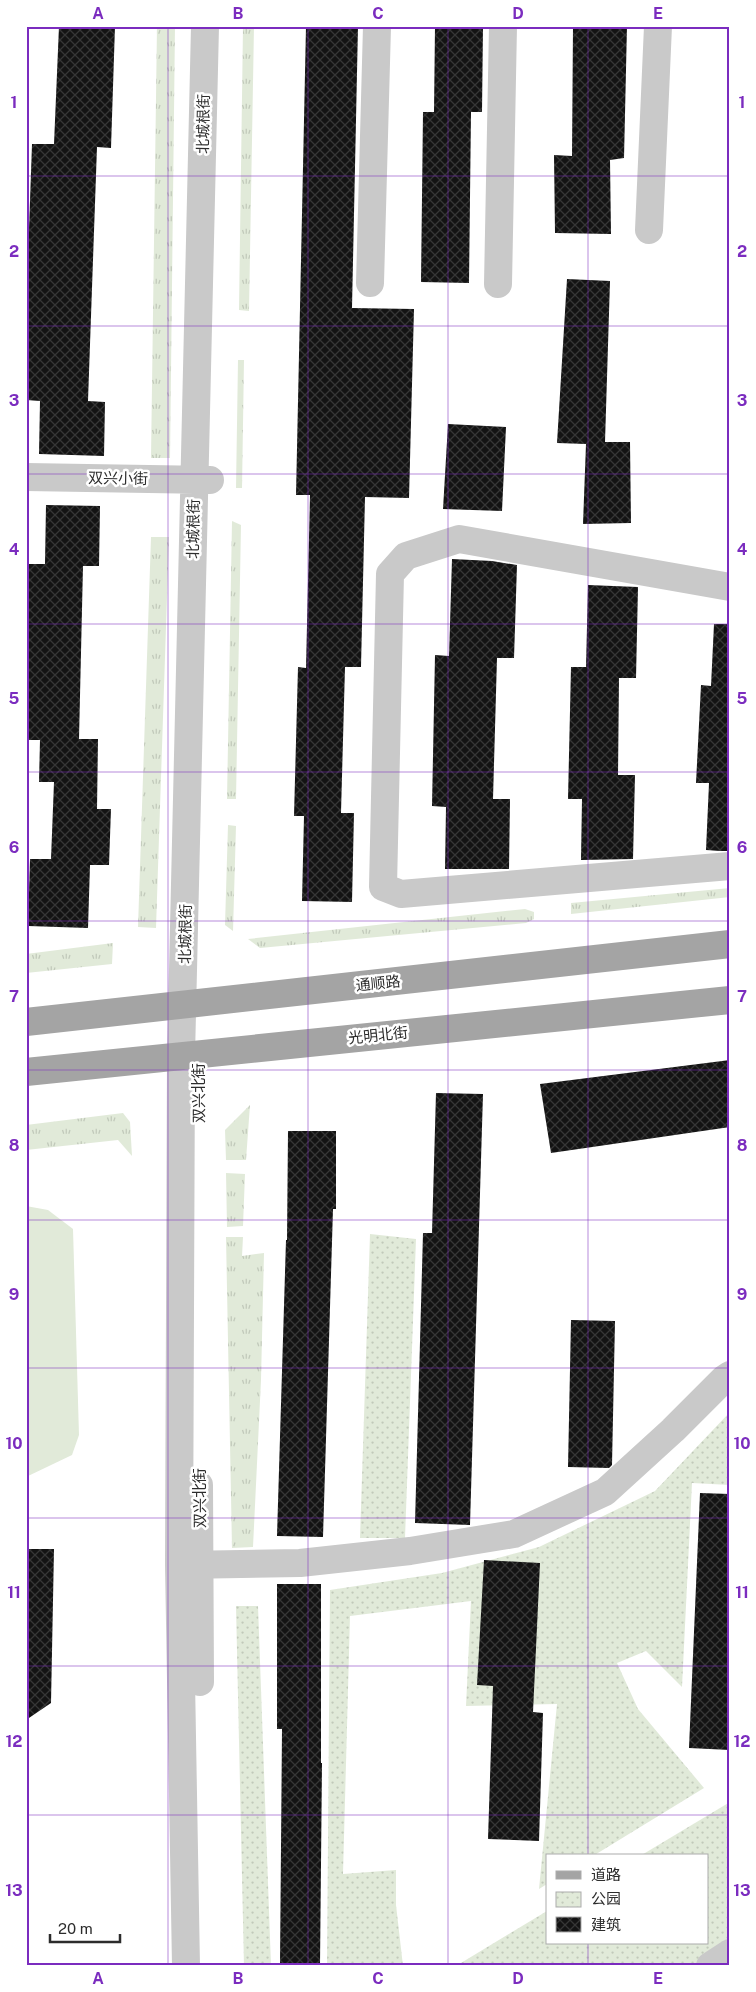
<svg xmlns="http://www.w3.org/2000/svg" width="756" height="1992" font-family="'Public Sans','Noto Sans SC',sans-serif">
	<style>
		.grass { fill: url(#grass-tufts) }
		.park { fill: url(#park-dots) }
		.pitch { fill: #e1ead9 }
		.building { fill: url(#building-cross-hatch) }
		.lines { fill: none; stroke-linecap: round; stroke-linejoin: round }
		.minor { stroke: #c9c9c9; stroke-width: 28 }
		.major { stroke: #a4a4a4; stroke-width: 28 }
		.grid { fill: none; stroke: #7b2cbf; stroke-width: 1; stroke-opacity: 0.55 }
		.labels { text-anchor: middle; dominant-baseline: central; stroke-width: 5; stroke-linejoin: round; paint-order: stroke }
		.street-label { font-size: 15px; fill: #2c2c2c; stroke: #fff }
		.neatline { fill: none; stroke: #7b2cbf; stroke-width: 2 }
		.grid-label { font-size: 16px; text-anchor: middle; font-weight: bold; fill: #7b2cbf }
	</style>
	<defs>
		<pattern id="grass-tufts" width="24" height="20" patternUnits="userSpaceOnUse" patternTransform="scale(1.25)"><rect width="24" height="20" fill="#e1ead9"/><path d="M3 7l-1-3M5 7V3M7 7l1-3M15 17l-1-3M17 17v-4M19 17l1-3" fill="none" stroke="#c1c9ba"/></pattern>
		<pattern id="park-dots" width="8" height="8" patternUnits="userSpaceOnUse" patternTransform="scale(1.25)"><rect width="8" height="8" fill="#e1ead9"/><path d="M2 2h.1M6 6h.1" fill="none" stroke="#c1c9ba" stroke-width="1.8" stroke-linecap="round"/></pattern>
		<pattern id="building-cross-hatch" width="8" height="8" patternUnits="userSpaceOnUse" patternTransform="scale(1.25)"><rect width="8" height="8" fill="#131313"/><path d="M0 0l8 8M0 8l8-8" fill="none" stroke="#363636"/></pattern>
	</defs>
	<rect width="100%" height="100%" fill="#fff"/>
	<!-- grass -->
	<path class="grass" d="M 157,26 L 175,26 L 170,458 L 151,458 Z
		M 243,26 L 254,26 L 249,311 L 239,310 Z
		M 238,360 L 244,360 L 242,488 L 236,488 Z
		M 232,521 L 241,525 L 236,799 L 227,799 Z
		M 151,537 L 169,537 L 156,928 L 138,927 Z
		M 228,825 L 236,826 L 233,931 L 225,925 Z
		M 730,888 L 730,897 L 571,914 L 571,903 Z
		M 525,909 L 534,912 L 534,919 L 526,923 L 260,948 L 248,939 Z
		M 113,943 L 112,964 L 26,973 L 26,954 Z
		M 250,1105 L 246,1160 L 226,1160 L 225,1130 Z
		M 123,1113 L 130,1122 L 132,1156 L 118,1140 L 26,1150 L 26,1125 Z
		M 226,1173 L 245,1174 L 243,1226 L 227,1227 Z
		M 226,1237 L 243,1237 L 242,1256 L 264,1253 L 261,1380 L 253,1547 L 232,1548 Z"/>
	<!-- park -->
	<path class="park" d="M 370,1234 L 416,1239 L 405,1538 L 360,1538 Z
		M 730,1412 L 730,1485 L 692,1483 L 682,1687 L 646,1651 L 617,1663 L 638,1709 L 704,1788 L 593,1856 L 547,1856 L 547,1884 L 539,1889 L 557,1704 L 466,1706 L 471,1601 L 350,1616 L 343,1874 L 396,1870 L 396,1905 L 403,1966 L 327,1966 L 330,1590 L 442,1573 L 539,1547 L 655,1491 Z
		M 236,1606 L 258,1606 L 271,1966 L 244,1966 Z
		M 730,1802 L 730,1966 L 456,1966 L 547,1911 L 547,1943 L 707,1943 L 707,1856 L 640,1856 Z"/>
	<!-- pitch -->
	<path class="pitch" d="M 26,1206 L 48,1210 L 73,1229 L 79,1435 L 72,1455 L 26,1477 Z"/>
	<!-- building -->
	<path class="building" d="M 59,26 L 115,26 L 111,148 L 97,147 L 88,401 L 105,402 L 104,456 L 39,454 L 40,401 L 26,400 L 26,315 L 32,144 L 54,144 Z
		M 306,26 L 358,26 L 352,308 L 414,309 L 409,498 L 365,497 L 361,667 L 345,667 L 341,813 L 354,813 L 352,902 L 302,901 L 304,816 L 294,816 L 298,667 L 306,668 L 310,495 L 296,495 Z
		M 435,26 L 483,26 L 482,112 L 471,112 L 469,283 L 421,282 L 423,112 L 434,112 Z
		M 573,26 L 627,26 L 624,158 L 610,160 L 611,234 L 555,233 L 554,155 L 572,156 Z
		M 567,279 L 610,281 L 605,442 L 630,442 L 631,523 L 583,524 L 586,444 L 557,443 Z
		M 448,424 L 506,427 L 502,511 L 443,509 Z
		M 46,505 L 100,506 L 99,566 L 83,566 L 79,739 L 98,739 L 97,809 L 111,809 L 109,865 L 90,865 L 88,928 L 28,926 L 30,859 L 51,859 L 54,782 L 39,782 L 40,740 L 26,740 L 26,564 L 45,564 Z
		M 452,559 L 492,561 L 517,565 L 514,658 L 497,658 L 493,799 L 510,799 L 509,869 L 445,869 L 446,807 L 432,806 L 435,655 L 449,656 Z
		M 588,585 L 638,587 L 636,678 L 619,678 L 618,775 L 635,775 L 633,859 L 581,860 L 582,799 L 568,799 L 571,667 L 586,667 Z
		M 714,624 L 730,624 L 730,851 L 720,851 L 706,850 L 709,783 L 696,783 L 701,685 L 711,686 Z
		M 730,1060 L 730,1127 L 551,1153 L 540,1084 Z
		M 436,1093 L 483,1094 L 470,1525 L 415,1523 L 423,1233 L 432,1233 Z
		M 288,1131 L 336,1131 L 336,1209 L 333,1209 L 323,1537 L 277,1536 L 286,1240 L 287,1240 Z
		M 571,1320 L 615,1321 L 612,1465 L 609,1468 L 568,1467 Z
		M 700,1493 L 730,1494 L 730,1750 L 689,1748 Z
		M 26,1549 L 54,1549 L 51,1703 L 26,1720 Z
		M 484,1560 L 540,1563 L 533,1712 L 543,1713 L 539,1841 L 488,1839 L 493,1686 L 477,1685 Z
		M 277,1584 L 321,1584 L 321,1763 L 322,1763 L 320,1966 L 280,1966 L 282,1729 L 277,1729 Z"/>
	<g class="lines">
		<!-- minor -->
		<path class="minor" d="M 649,230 L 658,26
			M 370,283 L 377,26
			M 498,284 L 503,26
			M 26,477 L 210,480
			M 730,587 L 459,539 L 406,556 L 390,574 L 383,887 L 401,894 L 730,866
			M 199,1485 L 200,1682
			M 182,1565 L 300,1563 L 410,1551 L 514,1534 L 605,1492 L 673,1430 L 724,1379 L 730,1375
			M 186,1966 L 179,1565 L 181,1056 L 205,26
			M 710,1966 L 730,1953"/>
		<!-- major -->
		<path class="major" d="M 26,1022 L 730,944
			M 26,1072 L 730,1000"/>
	</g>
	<!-- grid -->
	<path class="grid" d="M 168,26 L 168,1966M 308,26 L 308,1966M 448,26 L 448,1966M 588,26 L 588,1856M 26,176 L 730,176M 26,326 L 730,326M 26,474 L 730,474M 26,624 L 730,624M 26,772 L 730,772M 26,921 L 730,921M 26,1070 L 730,1070M 26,1220 L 730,1220M 26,1368 L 730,1368M 26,1518 L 730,1518M 26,1666 L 730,1666M 26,1815 L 730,1815M 588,1943 L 588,1966"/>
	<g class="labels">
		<!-- street labels -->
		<g class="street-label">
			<text transform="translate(203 124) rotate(-89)">北城根街</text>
			<text transform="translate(118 478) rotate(1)">双兴小街</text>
			<text transform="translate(193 529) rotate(-89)">北城根街</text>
			<text transform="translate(185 934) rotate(-89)">北城根街</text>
			<text transform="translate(378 983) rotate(-6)">通顺路</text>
			<text transform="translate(378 1035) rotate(-6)">光明北街</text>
			<text transform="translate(198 1093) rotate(-90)">双兴北街</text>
			<text transform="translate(199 1498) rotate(-90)">双兴北街</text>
		</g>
	</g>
	<!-- border -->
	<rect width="756" height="1992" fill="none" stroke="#ffffff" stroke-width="55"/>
	<!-- legend -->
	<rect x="546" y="1854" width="162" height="90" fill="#ffffff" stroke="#ababab"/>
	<rect x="556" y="1871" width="25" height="8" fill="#a4a4a4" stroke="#ababab"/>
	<text x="591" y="1880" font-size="15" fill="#2c2c2c">道路</text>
	<rect x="556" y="1892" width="25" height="15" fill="url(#park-dots)" stroke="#ababab"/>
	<text x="591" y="1904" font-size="15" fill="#2c2c2c">公园</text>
	<rect x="556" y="1917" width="25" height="15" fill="url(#building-cross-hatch)" stroke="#ababab"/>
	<text x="591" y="1930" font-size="15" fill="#2c2c2c">建筑</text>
	<!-- scale -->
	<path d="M50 1934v8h70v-8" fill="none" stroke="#2c2c2c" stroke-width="2.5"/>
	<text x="58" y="1934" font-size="15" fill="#2c2c2c" stroke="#ffffff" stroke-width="4" paint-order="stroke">20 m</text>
	<rect x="28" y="28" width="700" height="1936" class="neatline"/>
	<g class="grid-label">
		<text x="98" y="19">A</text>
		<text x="238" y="19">B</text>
		<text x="378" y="19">C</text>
		<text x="518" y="19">D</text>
		<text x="658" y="19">E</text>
		<text x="14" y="108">1</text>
		<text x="742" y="108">1</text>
		<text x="14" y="257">2</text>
		<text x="742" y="257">2</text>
		<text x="14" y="406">3</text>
		<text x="742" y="406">3</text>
		<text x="14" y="555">4</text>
		<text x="742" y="555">4</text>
		<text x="14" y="704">5</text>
		<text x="742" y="704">5</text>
		<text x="14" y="853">6</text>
		<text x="742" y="853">6</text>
		<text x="14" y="1002">7</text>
		<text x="742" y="1002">7</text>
		<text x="14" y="1151">8</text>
		<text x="742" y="1151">8</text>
		<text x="14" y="1300">9</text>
		<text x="742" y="1300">9</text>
		<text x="14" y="1449">10</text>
		<text x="742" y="1449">10</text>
		<text x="14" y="1598">11</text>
		<text x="742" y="1598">11</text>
		<text x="14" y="1747">12</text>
		<text x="742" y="1747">12</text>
		<text x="14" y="1896">13</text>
		<text x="742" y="1896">13</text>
		<text x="98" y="1984">A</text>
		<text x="238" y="1984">B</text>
		<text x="378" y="1984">C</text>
		<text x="518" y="1984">D</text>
		<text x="658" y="1984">E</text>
	</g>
</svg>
